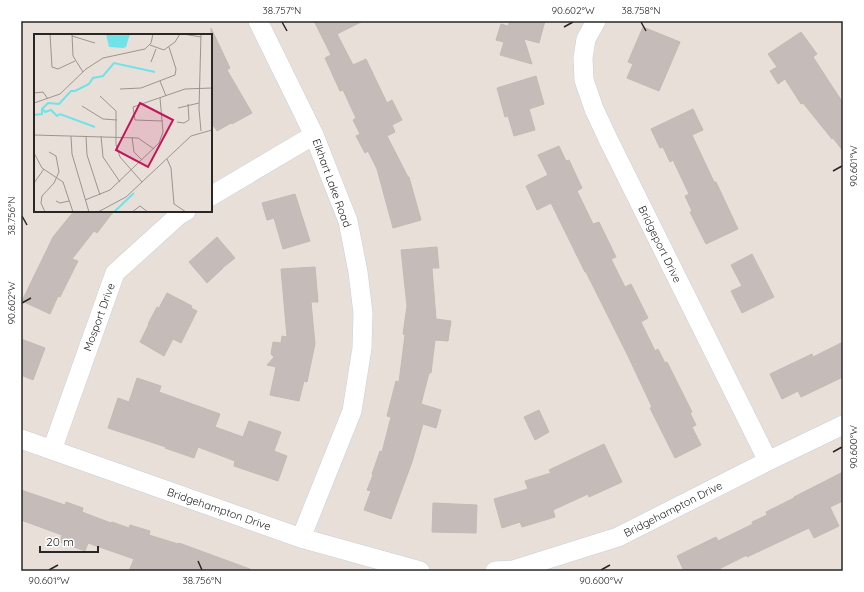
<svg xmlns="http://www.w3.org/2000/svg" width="864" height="592" font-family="Quicksand,sans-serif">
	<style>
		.building { fill: #c5bcb9; stroke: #c4bab3 }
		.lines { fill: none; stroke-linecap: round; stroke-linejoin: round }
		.street-casing { stroke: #c8cfd9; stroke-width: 20 }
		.street { stroke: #fff; stroke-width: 19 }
		.ticks { fill: none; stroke: #272727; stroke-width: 1.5 }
		.labels { text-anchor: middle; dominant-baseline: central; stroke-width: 4; stroke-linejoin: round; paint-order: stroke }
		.street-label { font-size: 11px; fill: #272727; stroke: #fff }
		.inset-river { fill: none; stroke: #70e3e8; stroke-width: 2 }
		.inset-road { fill: none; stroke: #9b9592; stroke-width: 1 }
		.view { fill: #c2185b; fill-opacity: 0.15; stroke: #c2185b; stroke-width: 2 }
		.inset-edge { fill: none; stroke: #272727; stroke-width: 2 }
		.neatline { fill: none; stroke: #272727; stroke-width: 1.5 }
		.ticks-label { font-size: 10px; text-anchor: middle; fill: #272727 }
	</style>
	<rect width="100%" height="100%" fill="#e9dfd9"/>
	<!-- building -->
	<path class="building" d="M 314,21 L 363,21 L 337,34 L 353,65 L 366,59 L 387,103 L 392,100 L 402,120 L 392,125 L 395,132 L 387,136 L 408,177 L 409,177 L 421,220 L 393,228 L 377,169 L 368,151 L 365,153 L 356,136 L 360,134 L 353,120 L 356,118 L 343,90 L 340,91 L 325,58 L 331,55 Z
		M 510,21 L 545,21 L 539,43 L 524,39 L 532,64 L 500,55 L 504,42 L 496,40 L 501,24 L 508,26 Z
		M 643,27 L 680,42 L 659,91 L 627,78 L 633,64 L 628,62 Z
		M 211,28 L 230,68 L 227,70 L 252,113 L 232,124 L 231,123 L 217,131 L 211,122 Z
		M 801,32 L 817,54 L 813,57 L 843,103 L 843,151 L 833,138 L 832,139 L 803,103 L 801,104 L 785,79 L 778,84 L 770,71 L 777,67 L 768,54 Z
		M 536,76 L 544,104 L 529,109 L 535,130 L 514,136 L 508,116 L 505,117 L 497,88 Z
		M 693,109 L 703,130 L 692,135 L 714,182 L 716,182 L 738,229 L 706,244 L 690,212 L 692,211 L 685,196 L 689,194 L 673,160 L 670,162 L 663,147 L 660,148 L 651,129 Z
		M 559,146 L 566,161 L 569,160 L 582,188 L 577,191 L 593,224 L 599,222 L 616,257 L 611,259 L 625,287 L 631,284 L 648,318 L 641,322 L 655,351 L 658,349 L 665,363 L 667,362 L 692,412 L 690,413 L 696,425 L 692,427 L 701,445 L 675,458 L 650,408 L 652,407 L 628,356 L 586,272 L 585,272 L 551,203 L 537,210 L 526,186 L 548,175 L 538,155 Z
		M 295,194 L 310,241 L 283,249 L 274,218 L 267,220 L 262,203 Z
		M 74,211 L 114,211 L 97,233 L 94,231 L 72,259 L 78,261 L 60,297 L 58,296 L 50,314 L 22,301 L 53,237 Z
		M 217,237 L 235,258 L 225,266 L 223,267 L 223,268 L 207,283 L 189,262 Z
		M 437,247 L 439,268 L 432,268 L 436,319 L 451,321 L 448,341 L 435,340 L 431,373 L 429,373 L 421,404 L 441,410 L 436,428 L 423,424 L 412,462 L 391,519 L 364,510 L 371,491 L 367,490 L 373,475 L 372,474 L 380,451 L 382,452 L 391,417 L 387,416 L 396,381 L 399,382 L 405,335 L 403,334 L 407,306 L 401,250 Z
		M 752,254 L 774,297 L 742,313 L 731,291 L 742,286 L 731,265 Z
		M 315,267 L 318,302 L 311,302 L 315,344 L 307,382 L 304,381 L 299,401 L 270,395 L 276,367 L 267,365 L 274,357 L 271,354 L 273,342 L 281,343 L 282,336 L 287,337 L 281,269 Z
		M 167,293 L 192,306 L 191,308 L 197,311 L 181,343 L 173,339 L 164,356 L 140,342 L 149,324 L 148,324 L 157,307 L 159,308 Z
		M 21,339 L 45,348 L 33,380 L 21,375 Z
		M 843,342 L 843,377 L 801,397 L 798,391 L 782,399 L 770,374 L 812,354 L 813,357 Z
		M 137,378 L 161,386 L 159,392 L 220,414 L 215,427 L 243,437 L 249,421 L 281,432 L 274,451 L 287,456 L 278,481 L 234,466 L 235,461 L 198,447 L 194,458 L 165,448 L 166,447 L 108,428 L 118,398 L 129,402 Z
		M 539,410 L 549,432 L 535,440 L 524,417 Z
		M 604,444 L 622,482 L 589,497 L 588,494 L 553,510 L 555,517 L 522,527 L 520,522 L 502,528 L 494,499 L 528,489 L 525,481 L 551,473 L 549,470 Z
		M 843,472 L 843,501 L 830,507 L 839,526 L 814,538 L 809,528 L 747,557 L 747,555 L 715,571 L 684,571 L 677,556 L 716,537 L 718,541 L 753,524 L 752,522 L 767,515 L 766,512 L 794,498 L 794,497 Z
		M 21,490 L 65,505 L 66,502 L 83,508 L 82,512 L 111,523 L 112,522 L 129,528 L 130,525 L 150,531 L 149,535 L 178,544 L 179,543 L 250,569 L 250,571 L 129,571 L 134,559 L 88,543 L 85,551 L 60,542 L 62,535 L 21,520 Z
		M 433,503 L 477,505 L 476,533 L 432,532 Z"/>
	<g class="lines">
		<defs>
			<path id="street" d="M 258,21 L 314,135 L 348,221 L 358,272 L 363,313 L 362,348 L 352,411 L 301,538
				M 596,21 L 586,39 L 583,58 L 584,80 L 594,109 L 608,139 L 768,461
				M 211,196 L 314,135
				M 21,439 L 301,538 L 420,571
				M 52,450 L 115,273 L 179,215 L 186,211
				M 495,571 L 513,570 L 618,537 L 768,461 L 843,425"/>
		</defs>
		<!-- street casing -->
		<use href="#street" class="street-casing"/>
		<!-- street -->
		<use href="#street" class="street"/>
	</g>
	<!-- ticks -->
	<path class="ticks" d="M 282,22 L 287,31M 641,22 L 646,31M 564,27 L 573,22M 833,171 L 842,166M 22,216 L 27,225M 22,303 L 31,298M 833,452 L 842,447M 198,561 L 202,570M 49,570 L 58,565M 601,570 L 610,565"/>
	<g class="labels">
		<!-- street labels -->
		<g class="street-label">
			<text transform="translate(332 183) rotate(70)">Elkhart Lake Road</text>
			<text transform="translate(660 244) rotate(64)">Bridgeport Drive</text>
			<text transform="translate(99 317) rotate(-70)">Mosport Drive</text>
			<text transform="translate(219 509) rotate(19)">Bridgehampton Drive</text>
			<text transform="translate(673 509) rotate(-27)">Bridgehampton Drive</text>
		</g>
	</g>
	<!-- overview -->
	<g transform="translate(34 34)">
		<rect width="178" height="178" fill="#e9dfd9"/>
		<path d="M 72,0 L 96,0 L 92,13 L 89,14 L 75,13 Z" fill="#70e3e8"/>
		<path class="inset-river" d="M 9,75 L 11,78 L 17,76 L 23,82 L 26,80 L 61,93M 0,81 L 8,80 L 8,75 L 14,69 L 25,70 L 37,57 L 41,57 L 55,50 L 59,44 L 69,42 L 80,29 L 121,38M 80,178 L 100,159"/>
		<path class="inset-road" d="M 16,0 L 18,33 L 24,35 L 41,27M 38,0 L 39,22 L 49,38M 149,0 L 167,3M 167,0 L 165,75 L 167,97M 38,2 L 61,9M 116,11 L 130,16 L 141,8 L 146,0M 117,28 L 122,15M 126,47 L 132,62M 86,55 L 107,54 L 141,41 L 142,35 L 135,13M 0,59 L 9,58 L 14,65M 66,62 L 82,77 L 82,111 L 86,123 L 108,148M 178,65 L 178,85M 0,69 L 26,60 L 52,35 L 69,24 L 111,15 L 117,9 L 119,0M 48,72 L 69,85 L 83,86M 144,74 L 165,69M 129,87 L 101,86 L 99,73 L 151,55 L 178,54M 143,88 L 150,89 L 155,86 L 154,70M 0,101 L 104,104 L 120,115M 37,102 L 38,120 L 55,178M 52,102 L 53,121 L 66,161M 67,102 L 69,123 L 86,148M 98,103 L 100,118 L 108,126M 0,119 L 8,134 L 29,148 L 39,178M 133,125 L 137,134 L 140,170 L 152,178M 0,149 L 10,135M 51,166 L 76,156 L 125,109 L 129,98 L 126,64M 22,167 L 26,169 L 35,167M 11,178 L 7,169 L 8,162 L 20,149 L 25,138 L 22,122 L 15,118M 64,178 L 92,163 L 157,102 L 178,96M 98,178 L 106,172 L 114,178"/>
		<path class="view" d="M 106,69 L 139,86 L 114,133 L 82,116 Z"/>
		<rect width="178" height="178" class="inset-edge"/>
	</g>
	<!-- border -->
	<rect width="864" height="592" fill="none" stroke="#ffffff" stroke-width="44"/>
	<!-- scale -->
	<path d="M40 546v6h58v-6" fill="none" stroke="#272727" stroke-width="2"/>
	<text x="46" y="546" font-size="12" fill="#272727" stroke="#ffffff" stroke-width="3" paint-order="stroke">20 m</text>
	<rect x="22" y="22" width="820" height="548" class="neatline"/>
	<g class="ticks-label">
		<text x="282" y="14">38.757°N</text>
		<text x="573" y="14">90.602°W</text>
		<text x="641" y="14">38.758°N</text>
		<text transform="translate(853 166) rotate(-90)" y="4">90.601°W</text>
		<text transform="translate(11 216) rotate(-90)" y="4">38.756°N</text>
		<text transform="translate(11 303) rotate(-90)" y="4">90.602°W</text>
		<text transform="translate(853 447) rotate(-90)" y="4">90.600°W</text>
		<text x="49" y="584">90.601°W</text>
		<text x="202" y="584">38.756°N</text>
		<text x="601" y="584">90.600°W</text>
	</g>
</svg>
